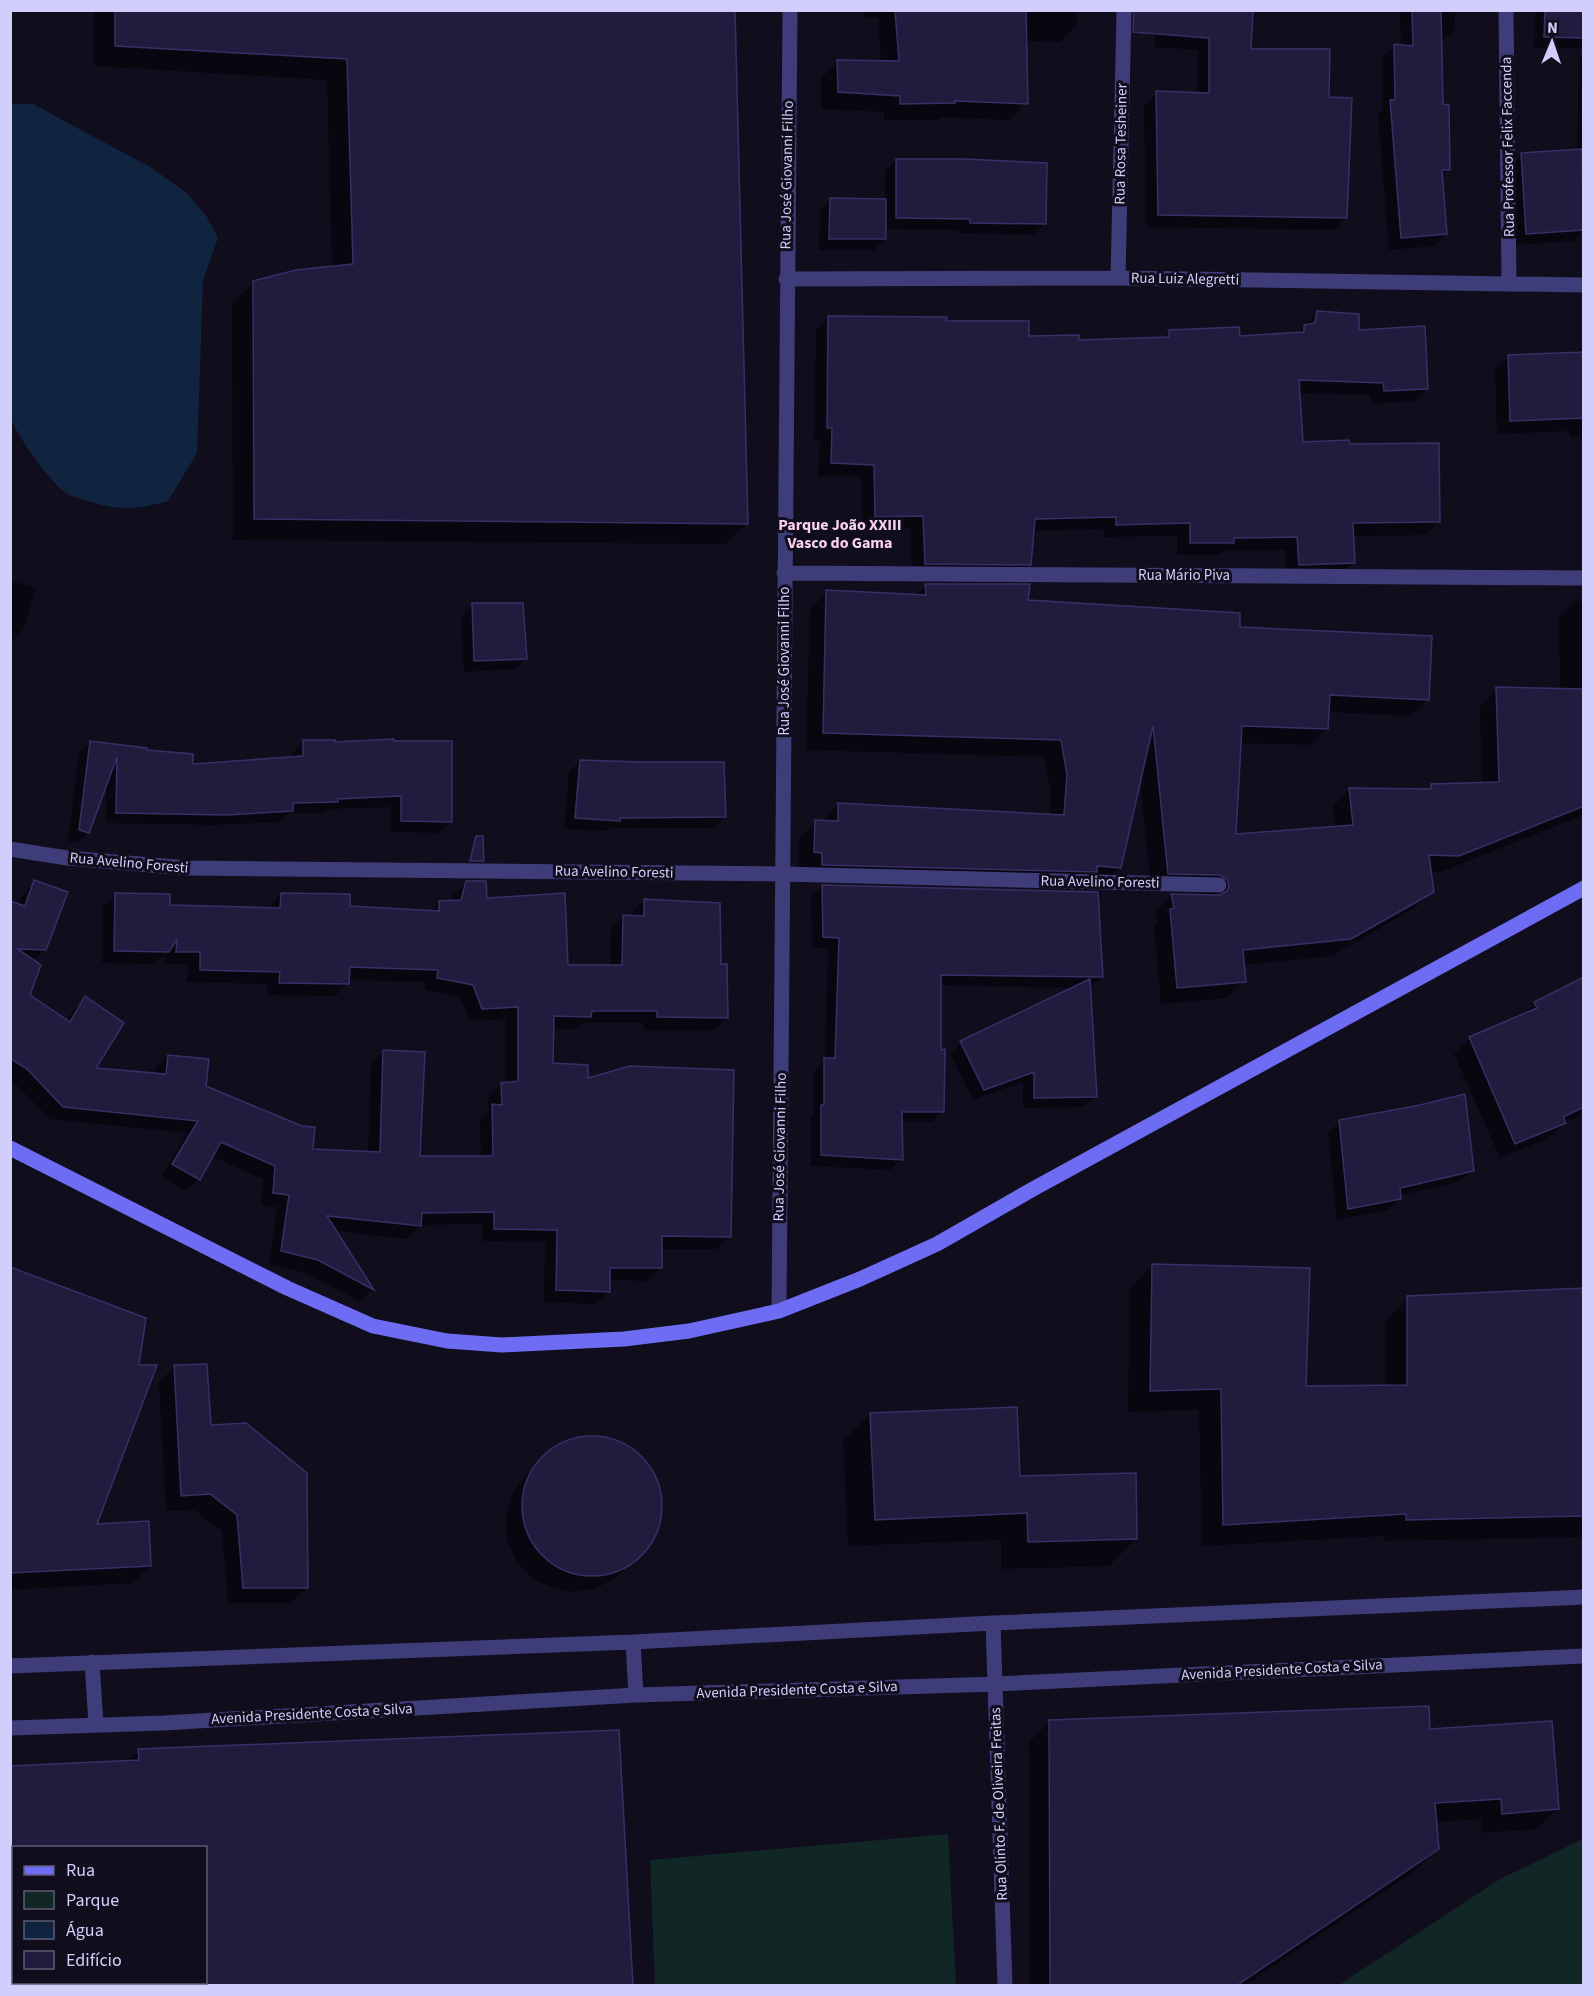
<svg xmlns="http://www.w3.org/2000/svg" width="1594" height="1996" font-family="'Source Sans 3',sans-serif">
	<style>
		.green { fill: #112726 }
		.water { fill: #10233f }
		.shadow { fill: #0007; fill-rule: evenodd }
		.building { fill: #211b3d; stroke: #392f67; stroke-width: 1.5 }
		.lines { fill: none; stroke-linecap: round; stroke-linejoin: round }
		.minor { stroke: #3e3c79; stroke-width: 15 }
		.secondary { stroke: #6e6cf3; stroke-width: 15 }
		.labels { text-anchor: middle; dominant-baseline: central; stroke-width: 6; stroke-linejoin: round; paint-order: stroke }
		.street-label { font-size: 15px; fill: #d2cefb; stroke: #100d1d }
		.neighbourhood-label { font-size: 16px; font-weight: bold; fill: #fbd0ec; stroke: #100d1d }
	</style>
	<rect width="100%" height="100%" fill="#100d1d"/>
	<!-- green -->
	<path class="green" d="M 948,1834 L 956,1985 L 655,1985 L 650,1860 Z
		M 1583,1839 L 1583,1985 L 1339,1985 L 1500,1879 Z"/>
	<!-- water -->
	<path class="water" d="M 10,104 L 33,104 L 150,167 L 187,193 L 207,217 L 218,238 L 203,280 L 197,453 L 168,501 C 136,510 117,511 85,500 C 80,498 72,497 67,494 C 50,482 19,439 11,419 Z"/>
	<!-- shadow -->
	<path class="shadow" d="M 94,10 L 734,10 L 747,523 L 725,544 L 233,540 L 232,303 L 254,282 L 332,268 L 327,80 L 94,66 Z
		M 864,10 L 1077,10 L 1077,25 L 1060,42 L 1025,41 L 1026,103 L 1009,120 L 939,117 L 937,120 L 884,120 L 884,112 L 821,109 L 821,78 L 838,62 L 881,62 L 878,17 L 863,18 Z
		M 1157,10 L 1249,50 L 1328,98 L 1346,218 L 1333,230 L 1146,227 L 1144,105 L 1157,93 L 1197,94 L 1198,50 L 1154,47 Z
		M 1400,10 L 1455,10 L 1455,29 L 1440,42 L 1442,106 L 1449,169 L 1441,177 L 1445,234 L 1433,246 L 1389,250 L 1378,114 L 1383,109 L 1382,58 L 1394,46 L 1401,46 Z
		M 1535,10 L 1584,10 L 1584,48 L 1534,48 Z
		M 1584,54 L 1584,231 L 1574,241 L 1515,245 L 1510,166 L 1521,155 L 1577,151 L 1579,58 Z
		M 896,160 L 1045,224 L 1033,235 L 959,233 L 959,230 L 885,229 L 885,238 L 874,250 L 819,250 L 820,211 L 831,199 L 885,200 L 885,171 Z
		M 1317,313 L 1357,331 L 1427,388 L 1414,401 L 1371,404 L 1371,395 L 1299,393 L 1301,444 L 1348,446 L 1439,522 L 1426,535 L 1352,536 L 1354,562 L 1341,575 L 1286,577 L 1285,550 L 1225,550 L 1220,555 L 1177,555 L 1177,536 L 1104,537 L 1103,529 L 1032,531 L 1030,564 L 1017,577 L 912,577 L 910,528 L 862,529 L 862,477 L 818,476 L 820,441 L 814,440 L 816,330 L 829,317 L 945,323 L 1027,337 L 1078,341 L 1162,339 L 1169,332 L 1238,337 L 1296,334 Z
		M 1580,348 L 1584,348 L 1584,437 L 1570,437 L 1569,431 L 1497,434 L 1495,370 L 1509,356 L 1574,354 Z
		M 10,580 L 36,589 L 23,630 L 12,641 Z
		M 926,585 L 1027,601 L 1239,628 L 1428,699 L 1411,716 L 1328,712 L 1327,728 L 1310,745 L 1239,743 L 1234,836 L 1335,828 L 1333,806 L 1350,789 L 1427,790 L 1431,786 L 1482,784 L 1480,706 L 1497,689 L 1560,690 L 1559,618 L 1576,601 L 1584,601 L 1584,815 L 1441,872 L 1430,872 L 1432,891 L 1415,908 L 1332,956 L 1243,965 L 1244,981 L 1227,998 L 1161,1004 L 1154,927 L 1157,923 L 1155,912 L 1172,895 L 1209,896 L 1202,892 L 1151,890 L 1140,779 L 1120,867 L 1103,884 L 798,869 L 799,838 L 816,822 L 821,822 L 838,805 L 1049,815 L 1051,793 L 1044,757 L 806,750 L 810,609 L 827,592 L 915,596 Z
		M 473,605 L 526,658 L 515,669 L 464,672 L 461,616 Z
		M 90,742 L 145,752 L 191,766 L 293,759 L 292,753 L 304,742 L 450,822 L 439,833 L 390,832 L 391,807 L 328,809 L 325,813 L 289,813 L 281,822 L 214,825 L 106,823 L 106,784 L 88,832 L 77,843 L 68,841 L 79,753 Z
		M 580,761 L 725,816 L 714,828 L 610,828 L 607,831 L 564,829 L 569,772 Z
		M 35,882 L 45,949 L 33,961 L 28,996 L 66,1021 L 73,1011 L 86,998 L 93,1069 L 155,1075 L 155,1069 L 168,1057 L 205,1087 L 311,1150 L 368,1153 L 371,1064 L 384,1052 L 418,1157 L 481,1157 L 480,1119 L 489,1110 L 488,1097 L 501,1084 L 506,1084 L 505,1019 L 470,1021 L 460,997 L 425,990 L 425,982 L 348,980 L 348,983 L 335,996 L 267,995 L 267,984 L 187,982 L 188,964 L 164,964 L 165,954 L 155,964 L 102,963 L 103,907 L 116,894 L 169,906 L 268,909 L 281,894 L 349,908 L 430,912 L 440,902 L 452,902 L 453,895 L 466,882 L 566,967 L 610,966 L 611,929 L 623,916 L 632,917 L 632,913 L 644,900 L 719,965 L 727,1018 L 714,1030 L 644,1030 L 644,1023 L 583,1023 L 577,1029 L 552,1029 L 552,1065 L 586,1081 L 730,1237 L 717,1249 L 660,1249 L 660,1268 L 648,1281 L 609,1280 L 609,1291 L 596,1304 L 544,1302 L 545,1242 L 482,1241 L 482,1224 L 420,1225 L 407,1239 L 335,1231 L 372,1289 L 360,1301 L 305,1273 L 269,1264 L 277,1207 L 261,1205 L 263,1179 L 211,1156 L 199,1179 L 186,1191 L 161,1177 L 187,1133 L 50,1119 L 10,1079 L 10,903 L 18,905 L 22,895 Z
		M 823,886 L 1102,977 L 1089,988 L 1095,1096 L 1084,1107 L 1023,1108 L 1023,1082 L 973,1100 L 950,1054 L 961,1042 L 1074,988 L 939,985 L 939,1053 L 943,1111 L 932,1122 L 901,1122 L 901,1159 L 890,1170 L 811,1166 L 811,1117 L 813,1115 L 814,1071 L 825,1060 L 828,948 L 812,948 L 811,897 Z
		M 1584,979 L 1584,1113 L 1562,1125 L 1549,1138 L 1500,1158 L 1454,1054 L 1470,1039 L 1523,1016 L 1535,1003 Z
		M 1339,1122 L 1473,1170 L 1461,1181 L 1399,1196 L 1399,1199 L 1388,1210 L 1337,1220 L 1328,1133 Z
		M 1153,1265 L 1305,1388 L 1385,1387 L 1386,1320 L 1408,1298 L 1584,1289 L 1584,1537 L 1384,1541 L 1384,1536 L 1202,1546 L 1199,1410 L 1128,1412 L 1130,1288 Z
		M 175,1366 L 209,1427 L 307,1587 L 291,1603 L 228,1603 L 222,1531 L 194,1510 L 166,1511 L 159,1382 Z
		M 870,1414 L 1019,1478 L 1136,1539 L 1109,1566 L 1001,1569 L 1001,1540 L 848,1546 L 843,1441 Z
		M 600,1438 L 622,1444 L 641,1458 L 654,1476 L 661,1499 L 659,1523 L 649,1544 L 615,1579 L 594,1589 L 571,1592 L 550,1587 L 530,1577 L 516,1560 L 507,1540 L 506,1518 L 511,1497 L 523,1478 L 558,1446 L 578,1439 Z
		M 10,1478 L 94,1526 L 150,1566 L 132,1583 L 10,1590 Z
		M 1049,1722 L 1429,1730 L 1557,1809 L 1537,1829 L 1482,1833 L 1481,1819 L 1435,1822 L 1437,1849 L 1416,1870 L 1244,1986 L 1030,1986 L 1029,1742 Z
		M 139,1750 L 632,1986 L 10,1986 L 10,1767 L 126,1762 ZM 14,1848 L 206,1848 L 206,1982 L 14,1982 Z"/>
	<!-- building -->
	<path class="building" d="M 115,10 L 735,10 L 748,524 L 254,519 L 253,281 L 296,270 L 353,264 L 347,59 L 115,46 Z
		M 895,10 L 1026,10 L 1028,104 L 955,101 L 955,103 L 900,104 L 900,96 L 838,92 L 837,60 L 899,61 Z
		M 1134,10 L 1253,10 L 1251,49 L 1330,49 L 1329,97 L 1352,98 L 1347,218 L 1158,215 L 1156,91 L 1209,93 L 1209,38 L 1133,32 Z
		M 1412,10 L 1441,10 L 1443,104 L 1449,105 L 1450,170 L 1442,170 L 1447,234 L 1401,238 L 1390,100 L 1395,100 L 1394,44 L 1413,46 Z
		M 1545,10 L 1584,10 L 1584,38 L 1544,37 Z
		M 1582,149 L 1584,230 L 1526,234 L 1521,153 Z
		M 896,159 L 964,159 L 1047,163 L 1046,224 L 970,223 L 970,219 L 896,218 Z
		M 830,198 L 886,199 L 886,239 L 829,239 Z
		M 1317,311 L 1359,314 L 1359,330 L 1425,326 L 1428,389 L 1384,391 L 1383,383 L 1299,380 L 1303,442 L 1349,440 L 1350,444 L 1439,443 L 1440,522 L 1353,523 L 1355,563 L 1299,565 L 1297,537 L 1234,538 L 1234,543 L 1190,543 L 1190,523 L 1116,525 L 1116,517 L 1035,519 L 1031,565 L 925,564 L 923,516 L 875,517 L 874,465 L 831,463 L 832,428 L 827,428 L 828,316 L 947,317 L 946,321 L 1029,321 L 1029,336 L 1079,335 L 1079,340 L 1169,337 L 1169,330 L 1239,327 L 1240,336 L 1304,332 L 1304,325 L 1315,323 Z
		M 1584,352 L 1584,418 L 1510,421 L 1508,355 Z
		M 925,584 L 1030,584 L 1028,600 L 1240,613 L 1240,627 L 1432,636 L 1429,700 L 1330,695 L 1328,729 L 1242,726 L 1236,834 L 1353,825 L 1349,788 L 1431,789 L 1431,784 L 1499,782 L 1496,687 L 1584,689 L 1584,806 L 1459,856 L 1429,855 L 1434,892 L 1351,939 L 1243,950 L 1246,982 L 1177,988 L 1170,909 L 1174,908 L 1171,894 L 1219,895 L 1227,891 L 1229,885 L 1227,880 L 1220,875 L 1168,874 L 1153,726 L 1121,868 L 1097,866 L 1097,872 L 822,865 L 822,853 L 814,852 L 815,820 L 838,821 L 838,803 L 1064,815 L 1067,775 L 1061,740 L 823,733 L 826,590 L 926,595 Z
		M 472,603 L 523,603 L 527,659 L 474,661 Z
		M 394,739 L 394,741 L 452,741 L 452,822 L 401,821 L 401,796 L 338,799 L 338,802 L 293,803 L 293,811 L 226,815 L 116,813 L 117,757 L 89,833 L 79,830 L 90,741 L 147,748 L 147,750 L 193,754 L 193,764 L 303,756 L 303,740 L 335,740 L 335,742 Z
		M 580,760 L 641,762 L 724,762 L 726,817 L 620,818 L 620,821 L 575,818 Z
		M 476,836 L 483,836 L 484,861 L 470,861 Z
		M 34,880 L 68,892 L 46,950 L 18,949 L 41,965 L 30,995 L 70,1022 L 85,996 L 124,1023 L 96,1068 L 166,1074 L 168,1055 L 209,1059 L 206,1086 L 302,1126 L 315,1127 L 313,1149 L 380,1152 L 383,1050 L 425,1052 L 420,1156 L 493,1156 L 492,1104 L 502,1105 L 501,1083 L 518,1081 L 518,1007 L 482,1009 L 473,985 L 437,978 L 438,970 L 350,967 L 349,984 L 279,983 L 280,972 L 200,970 L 200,952 L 176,952 L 177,939 L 169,952 L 114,951 L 115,893 L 170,894 L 170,905 L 280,908 L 281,893 L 350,894 L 350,906 L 439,911 L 439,901 L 461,900 L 466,881 L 486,881 L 487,898 L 565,893 L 568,965 L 622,965 L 623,915 L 644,916 L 644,899 L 720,903 L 721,964 L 727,964 L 728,1018 L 657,1017 L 657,1011 L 592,1011 L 591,1017 L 554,1016 L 553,1063 L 588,1065 L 588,1078 L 630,1066 L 734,1070 L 731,1237 L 662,1236 L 662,1268 L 610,1268 L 610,1292 L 556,1290 L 557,1230 L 494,1229 L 494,1212 L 422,1213 L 421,1226 L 327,1216 L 374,1290 L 318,1260 L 281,1251 L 289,1195 L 273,1193 L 275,1166 L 221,1142 L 200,1180 L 172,1164 L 198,1121 L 63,1107 L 27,1069 L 10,1058 L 10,901 L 25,906 Z
		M 822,885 L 1098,892 L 1103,977 L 941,975 L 941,1050 L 945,1049 L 944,1112 L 902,1112 L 903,1160 L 821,1155 L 821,1105 L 824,1105 L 824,1058 L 835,1058 L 839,938 L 823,937 Z
		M 1584,977 L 1584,1107 L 1563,1117 L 1566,1123 L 1515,1144 L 1469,1037 L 1537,1008 L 1534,1002 Z
		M 1090,979 L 1097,1097 L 1034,1098 L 1034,1072 L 984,1090 L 960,1041 Z
		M 1465,1094 L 1474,1171 L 1400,1188 L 1401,1199 L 1348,1209 L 1339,1120 L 1420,1105 Z
		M 1152,1264 L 1310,1268 L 1306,1386 L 1407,1385 L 1407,1296 L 1584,1288 L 1584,1516 L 1406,1520 L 1406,1514 L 1223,1525 L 1221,1389 L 1150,1391 Z
		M 10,1267 L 146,1318 L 139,1365 L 157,1365 L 97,1524 L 149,1521 L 151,1566 L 10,1573 Z
		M 207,1364 L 211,1425 L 246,1423 L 307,1473 L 308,1588 L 243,1588 L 237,1515 L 210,1494 L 181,1496 L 174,1365 Z
		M 1017,1407 L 1020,1476 L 1136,1473 L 1137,1539 L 1028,1542 L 1027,1513 L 875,1520 L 870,1413 Z
		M522 1506a70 70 0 1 1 140 0a70 70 0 1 1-140 0Z
		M 1429,1706 L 1430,1729 L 1552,1721 L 1559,1809 L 1502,1814 L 1501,1799 L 1435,1803 L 1439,1849 L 1236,1986 L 1050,1986 L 1049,1720 Z
		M 619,1730 L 633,1986 L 206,1986 L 206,1848 L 10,1848 L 10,1766 L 139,1760 L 138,1749 Z"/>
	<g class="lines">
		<!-- minor -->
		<path class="minor" d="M 1506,10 L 1509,284
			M 1118,278 L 1124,10
			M 786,279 L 1118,278 L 1584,285
			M 784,573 L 1584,578
			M 10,849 L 67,858 L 187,868 L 783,874 L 1219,885
			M 779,1311 L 790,10
			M 993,1623 L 1005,1986
			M 633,1642 L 636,1695
			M 92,1662 L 96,1725
			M 10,1666 L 633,1642 L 993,1623 L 1584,1597
			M 10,1728 L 164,1723 L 636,1695 L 996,1684 L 1584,1656"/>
		<!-- secondary -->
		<path class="secondary" d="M 10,1148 L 287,1288 L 373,1326 L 447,1341 L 502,1345 L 624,1339 L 689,1331 L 779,1311 L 860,1279 L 937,1244 L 1033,1189 L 1584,888"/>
	</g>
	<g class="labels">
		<!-- street labels -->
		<g class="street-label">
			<text transform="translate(1121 144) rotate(-89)">Rua Rosa Tesheiner</text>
			<text transform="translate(1508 147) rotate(-91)">Rua Professor Felix Faccenda</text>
			<text transform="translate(787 175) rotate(-89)">Rua José Giovanni Filho</text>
			<text transform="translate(1185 279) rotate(1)">Rua Luiz Alegretti</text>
			<text x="1184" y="575">Rua Mário Piva</text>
			<text transform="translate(784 661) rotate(-90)">Rua José Giovanni Filho</text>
			<text transform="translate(129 863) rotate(5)">Rua Avelino Foresti</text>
			<text transform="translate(614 872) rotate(1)">Rua Avelino Foresti</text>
			<text transform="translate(1100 882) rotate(1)">Rua Avelino Foresti</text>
			<text transform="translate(780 1147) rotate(-89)">Rua José Giovanni Filho</text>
			<text transform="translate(1282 1670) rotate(-3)">Avenida Presidente Costa e Silva</text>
			<text transform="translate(797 1690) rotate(-2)">Avenida Presidente Costa e Silva</text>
			<text transform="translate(312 1714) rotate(-3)">Avenida Presidente Costa e Silva</text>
			<text transform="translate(999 1804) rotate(-92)">Rua Olinto F. de Oliveira Freitas</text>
		</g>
		<!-- neighbourhood labels -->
		<g class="neighbourhood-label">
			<text x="840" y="525">Parque João XXIII<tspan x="840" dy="18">Vasco do Gama</tspan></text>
		</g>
	</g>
	<!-- border -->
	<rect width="1594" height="1996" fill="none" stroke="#d2cefb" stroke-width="24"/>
	<!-- legend -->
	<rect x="12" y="1846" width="195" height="138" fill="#100d1d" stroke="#5e5a76" stroke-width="1.5"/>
	<rect x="24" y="1866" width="30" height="9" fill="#6e6cf3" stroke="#5e5a76" stroke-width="1.5"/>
	<text x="66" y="1876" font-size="18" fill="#d2cefb">Rua</text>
	<rect x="24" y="1891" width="30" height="18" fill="#112726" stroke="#5e5a76" stroke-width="1.5"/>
	<text x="66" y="1906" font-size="18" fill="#d2cefb">Parque</text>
	<rect x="24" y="1921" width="30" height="18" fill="#10233f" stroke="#5e5a76" stroke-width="1.5"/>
	<text x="66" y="1936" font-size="18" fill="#d2cefb">Água</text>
	<rect x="24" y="1951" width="30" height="18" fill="#211b3d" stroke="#5e5a76" stroke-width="1.5"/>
	<text x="66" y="1966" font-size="18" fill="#d2cefb">Edifício</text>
	<!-- north arrow -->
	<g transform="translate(1552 42) rotate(2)" stroke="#100d1d" stroke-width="4.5" paint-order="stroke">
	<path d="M0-4.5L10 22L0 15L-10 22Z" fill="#d2cefb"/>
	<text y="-9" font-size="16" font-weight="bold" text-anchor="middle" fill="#d2cefb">N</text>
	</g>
</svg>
